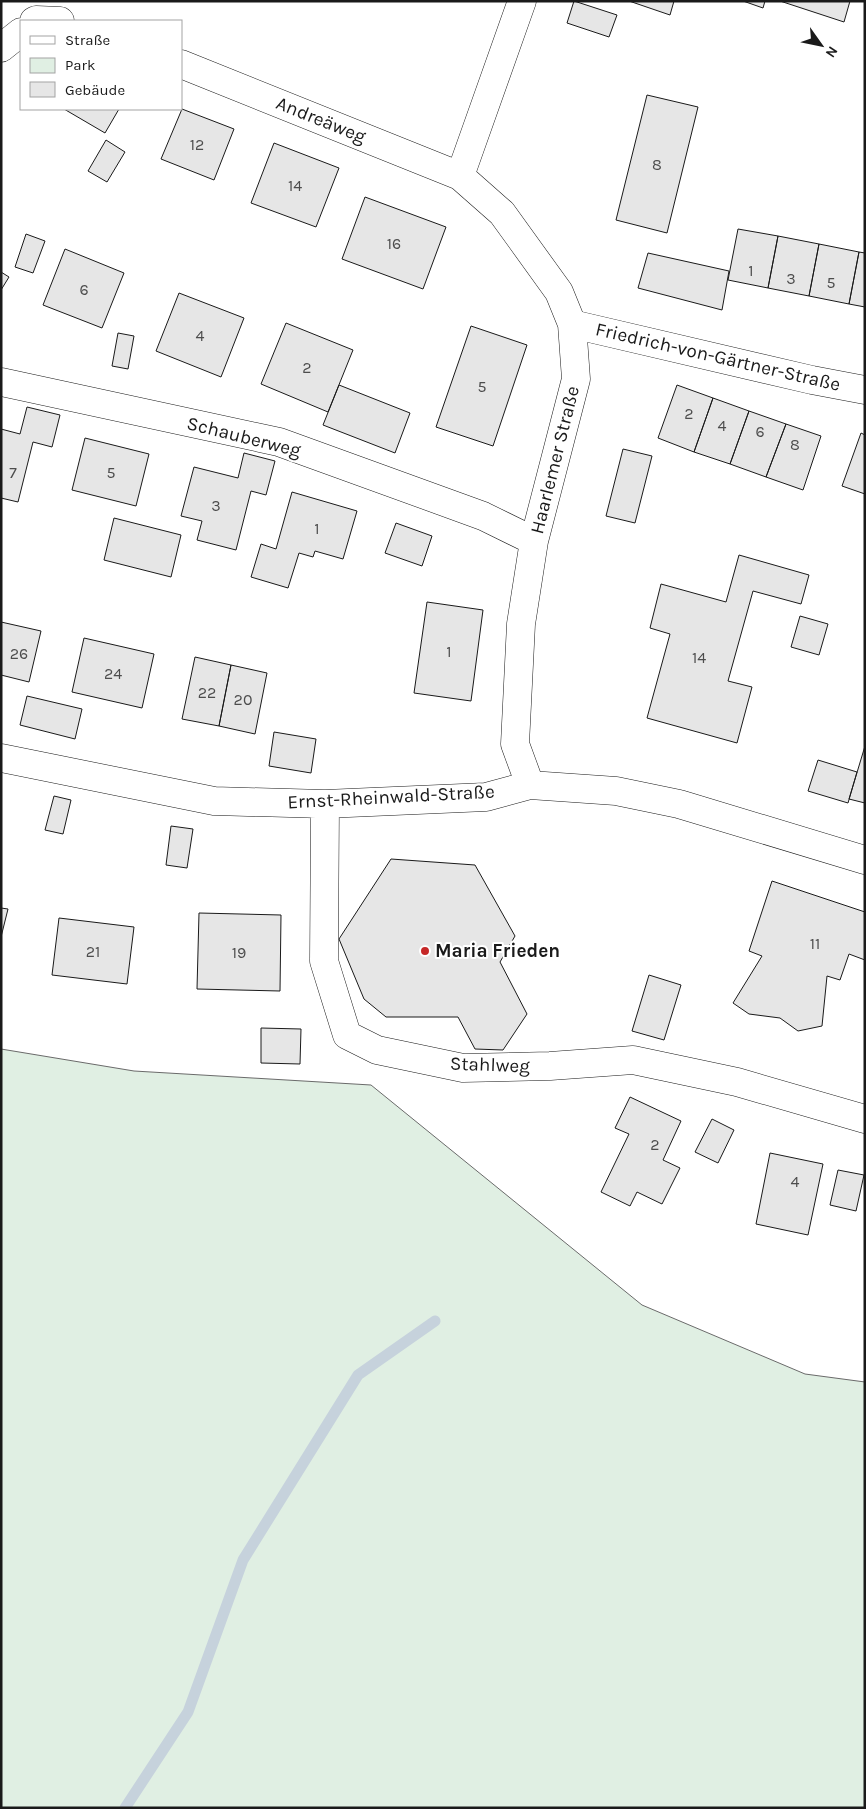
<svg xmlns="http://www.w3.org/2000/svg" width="866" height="1809" font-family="Karla,sans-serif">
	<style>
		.green { fill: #e0efe3; stroke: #6a6a6a }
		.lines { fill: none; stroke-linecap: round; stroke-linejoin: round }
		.stream { stroke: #c6d2dc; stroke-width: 11 }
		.building { fill: #e6e6e6; stroke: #1a1a1a }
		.street-casing { stroke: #1a1a1a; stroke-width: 29 }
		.street { stroke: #fff; stroke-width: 28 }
		.poi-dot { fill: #c62828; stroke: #fff; stroke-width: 2 }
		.labels { text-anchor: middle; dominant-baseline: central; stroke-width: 4; stroke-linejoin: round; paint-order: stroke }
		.number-label { font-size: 16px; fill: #4d4d4d }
		.street-label { font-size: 19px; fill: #1a1a1a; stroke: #fff }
		.poi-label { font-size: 19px; font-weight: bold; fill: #1a1a1a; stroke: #fff; text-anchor: start }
	</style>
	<rect width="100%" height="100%" fill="#fff"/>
	<!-- green -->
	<path class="green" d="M 1,1049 L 134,1071 L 371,1085 L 642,1305 L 805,1374 L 865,1382 L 865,1808 L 1,1808 Z"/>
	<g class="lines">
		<!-- stream -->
		<path class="stream" d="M 125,1808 L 188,1712 L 243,1560 L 358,1375 L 435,1321"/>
	</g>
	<!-- building -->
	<path class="building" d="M 574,1 L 617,15 L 609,37 L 567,23 Z
		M 629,1 L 674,1 L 670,15 Z
		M 743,1 L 765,1 L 763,8 Z
		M 780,1 L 850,1 L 844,22 Z
		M 647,95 L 698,107 L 667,233 L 616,220 Z
		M 64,109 L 119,109 L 105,133 Z
		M 182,109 L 234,129 L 214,180 L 161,159 Z
		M 106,140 L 125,152 L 107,182 L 88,171 Z
		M 274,143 L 339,168 L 316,227 L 251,203 Z
		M 365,197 L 446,227 L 423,289 L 342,259 Z
		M 738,229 L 778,236 L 768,288 L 728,280 Z
		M 26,234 L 45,241 L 33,273 L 15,267 Z
		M 778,236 L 819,244 L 809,296 L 768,288 Z
		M 819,244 L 859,252 L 849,304 L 809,296 Z
		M 65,249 L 124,273 L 102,328 L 43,305 Z
		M 859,252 L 865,253 L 865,307 L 849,304 Z
		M 648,253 L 729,271 L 722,310 L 638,288 Z
		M 1,272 L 9,277 L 1,290 Z
		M 179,293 L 244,318 L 221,377 L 156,351 Z
		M 286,323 L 353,350 L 328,412 L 261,384 Z
		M 471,326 L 527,345 L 493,446 L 436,427 Z
		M 118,333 L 134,336 L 128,369 L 112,366 Z
		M 339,385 L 410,413 L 395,453 L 323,425 Z
		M 677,385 L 713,398 L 694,452 L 658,438 Z
		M 713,398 L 749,411 L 730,464 L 694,452 Z
		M 27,407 L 60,415 L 52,447 L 33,442 L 18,502 L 1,498 L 1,429 L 20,434 Z
		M 749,411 L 786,424 L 766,477 L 730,464 Z
		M 786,424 L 821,436 L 803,490 L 766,477 Z
		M 861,433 L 865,435 L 865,494 L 842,486 Z
		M 85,438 L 149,454 L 136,506 L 72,490 Z
		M 623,449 L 652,456 L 635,523 L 606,516 Z
		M 244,453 L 275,461 L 266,495 L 251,491 L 236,550 L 197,540 L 202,521 L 181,516 L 194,467 L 238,478 Z
		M 292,492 L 357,511 L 343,559 L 315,551 L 313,557 L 299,553 L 288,588 L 251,577 L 261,544 L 276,549 Z
		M 114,518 L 181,535 L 171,577 L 104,560 Z
		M 396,523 L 432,536 L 422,566 L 385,553 Z
		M 739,555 L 809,575 L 801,604 L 753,591 L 728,681 L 752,687 L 737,743 L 647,718 L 670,634 L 650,628 L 661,584 L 726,602 Z
		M 427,602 L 483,610 L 471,701 L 414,693 Z
		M 800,616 L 828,624 L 819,655 L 791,647 Z
		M 1,622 L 41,631 L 29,682 L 1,675 Z
		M 84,638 L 154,654 L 142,708 L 72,692 Z
		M 195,657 L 231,665 L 219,726 L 182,719 Z
		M 231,665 L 267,673 L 255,734 L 219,726 Z
		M 27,696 L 82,709 L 75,739 L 20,725 Z
		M 274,732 L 316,739 L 311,773 L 269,766 Z
		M 865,746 L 865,803 L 849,799 Z
		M 818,760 L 857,772 L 848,803 L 808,791 Z
		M 54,796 L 71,800 L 63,834 L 45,830 Z
		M 171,826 L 193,829 L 187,868 L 166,865 Z
		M 391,859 L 475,865 L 515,936 L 500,962 L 527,1014 L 503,1050 L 475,1049 L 458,1017 L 386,1017 L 364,999 L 339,939 Z
		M 772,881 L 865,912 L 865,960 L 849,954 L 840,980 L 827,976 L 822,1026 L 798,1031 L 780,1018 L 749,1014 L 733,1003 L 762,956 L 749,951 Z
		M 1,908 L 8,909 L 1,937 Z
		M 199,913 L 281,915 L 280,991 L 197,989 Z
		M 59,918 L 134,927 L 127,984 L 52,975 Z
		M 649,975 L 681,985 L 664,1040 L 632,1031 Z
		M 261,1028 L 301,1029 L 300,1064 L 261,1063 Z
		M 630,1097 L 681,1121 L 663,1160 L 680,1168 L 662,1204 L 637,1192 L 630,1206 L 601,1192 L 629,1134 L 615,1128 Z
		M 712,1119 L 734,1130 L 718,1163 L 695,1152 Z
		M 770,1153 L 823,1164 L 808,1235 L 756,1224 Z
		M 838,1170 L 864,1175 L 856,1211 L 830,1205 Z"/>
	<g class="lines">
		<defs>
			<path id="street" d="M 522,1 L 460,176 L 502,213 L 559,292 L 572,324 L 576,379 L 534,541 L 521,624 L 515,744 L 530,785
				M 34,21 L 36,20 L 60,21
				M 1,48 L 21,32
				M 181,64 L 460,176
				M 572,324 L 812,380 L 865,390
				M 1,382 L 279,442 L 483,516 L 534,541
				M 1,758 L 214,801 L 325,804 L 486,797 L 530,785 L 616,791 L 679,804 L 865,860
				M 325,804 L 324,961 L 347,1035 L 377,1050 L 463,1068 L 550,1066 L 633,1060 L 737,1082 L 865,1119"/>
		</defs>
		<!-- street casing -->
		<use href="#street" class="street-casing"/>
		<!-- street -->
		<use href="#street" class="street"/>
	</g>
	<!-- markers -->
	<circle class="poi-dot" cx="425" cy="951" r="5"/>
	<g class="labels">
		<!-- number labels -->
		<g class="number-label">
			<text x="197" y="144">12</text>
			<text x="657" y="164">8</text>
			<text x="295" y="185">14</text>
			<text x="394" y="243">16</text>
			<text x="751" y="270">1</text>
			<text x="791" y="278">3</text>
			<text x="831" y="282">5</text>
			<text x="84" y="289">6</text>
			<text x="200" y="335">4</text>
			<text x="307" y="367">2</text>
			<text x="482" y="386">5</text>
			<text x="689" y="413">2</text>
			<text x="722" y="425">4</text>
			<text x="760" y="431">6</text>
			<text x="795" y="444">8</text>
			<text x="13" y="472">7</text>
			<text x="111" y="472">5</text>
			<text x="216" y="505">3</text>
			<text x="317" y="528">1</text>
			<text x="449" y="651">1</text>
			<text x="19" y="653">26</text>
			<text x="699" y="657">14</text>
			<text x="113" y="673">24</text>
			<text x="207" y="692">22</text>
			<text x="243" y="699">20</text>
			<text x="815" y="943">11</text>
			<text x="93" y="951">21</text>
			<text x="239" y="952">19</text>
			<text x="655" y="1144">2</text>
			<text x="795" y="1181">4</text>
		</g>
		<!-- street labels -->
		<g class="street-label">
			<text transform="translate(321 120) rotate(22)">Andreäweg</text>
			<text transform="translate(718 357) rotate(13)">Friedrich-von-Gärtner-Straße</text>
			<text transform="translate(244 437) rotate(14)">Schauberweg</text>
			<text transform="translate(555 460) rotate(-76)">Haarlemer Straße</text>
			<text transform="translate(391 797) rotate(-3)">Ernst-Rheinwald-Straße</text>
			<text transform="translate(490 1065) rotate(2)">Stahlweg</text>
		</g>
		<!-- poi labels -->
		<g class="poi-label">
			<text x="435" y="951">Maria Frieden</text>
		</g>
	</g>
	<!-- border -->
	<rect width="866" height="1809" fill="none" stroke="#1a1a1a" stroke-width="5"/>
	<!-- legend -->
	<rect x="20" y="20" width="162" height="90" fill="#ffffff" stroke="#a3a3a3"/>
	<rect x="30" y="36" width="25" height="8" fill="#ffffff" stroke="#a3a3a3"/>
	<text x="65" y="45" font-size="15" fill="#1a1a1a">Straße</text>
	<rect x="30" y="58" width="25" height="15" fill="#e0efe3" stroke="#a3a3a3"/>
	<text x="65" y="70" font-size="15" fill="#1a1a1a">Park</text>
	<rect x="30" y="82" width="25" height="15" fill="#e6e6e6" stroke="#a3a3a3"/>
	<text x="65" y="95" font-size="15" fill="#1a1a1a">Gebäude</text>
	<!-- north arrow -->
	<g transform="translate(821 45) rotate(123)" stroke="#ffffff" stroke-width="4" paint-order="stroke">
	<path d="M0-4L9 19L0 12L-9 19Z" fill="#1a1a1a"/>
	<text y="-8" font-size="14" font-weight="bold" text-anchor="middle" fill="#1a1a1a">N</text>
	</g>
</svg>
